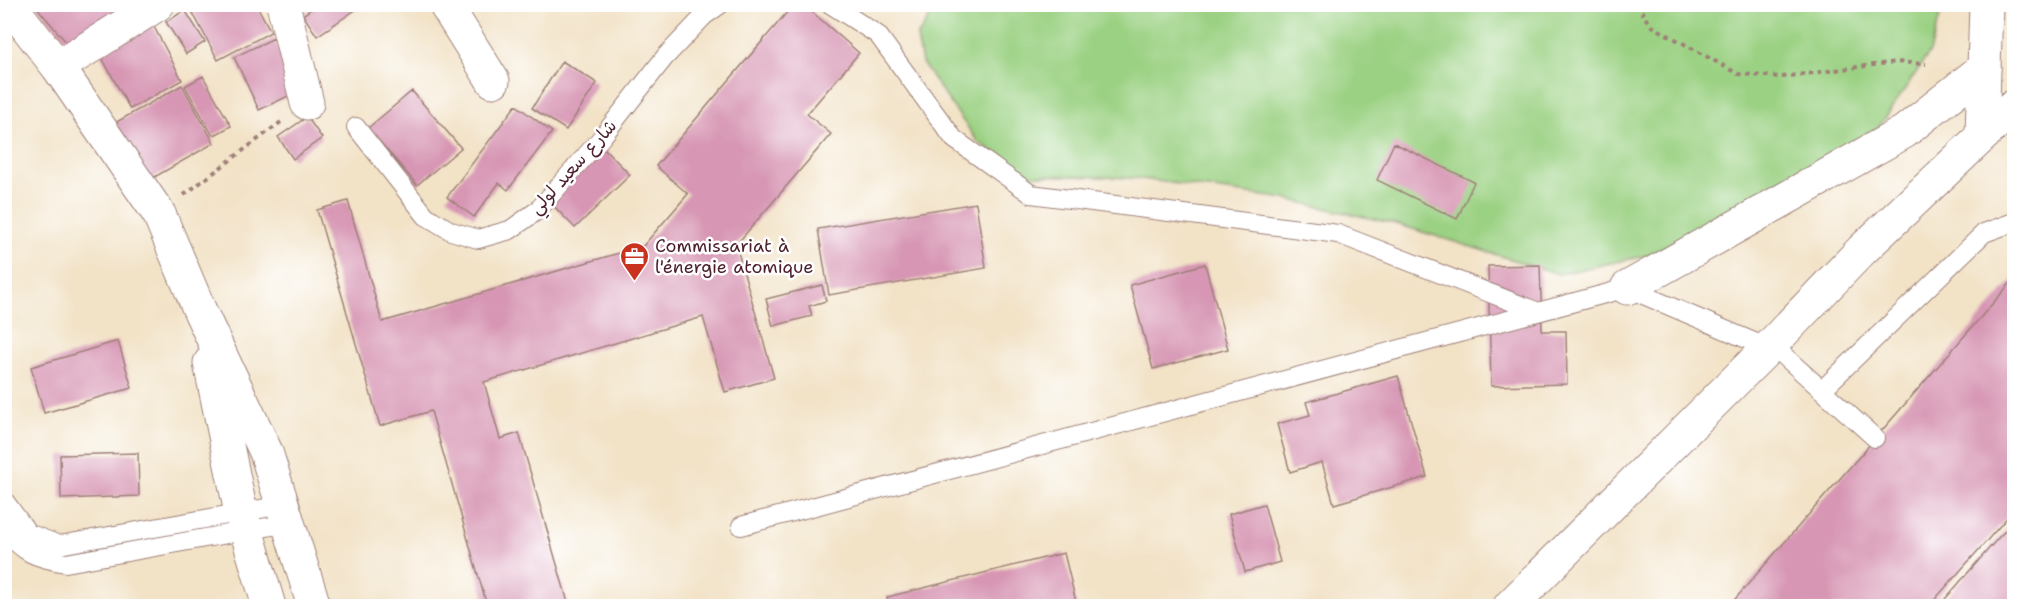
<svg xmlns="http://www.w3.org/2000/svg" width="2019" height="611" font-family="'Shantell Sans','Playpen Sans Arabic',sans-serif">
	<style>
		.green { fill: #9bd183; stroke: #727857; stroke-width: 1.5 }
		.building { fill: #d796b4 }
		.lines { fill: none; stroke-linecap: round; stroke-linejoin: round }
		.lane-casing { stroke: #9e8078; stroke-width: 20 }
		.street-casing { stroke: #9e8078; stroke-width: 35 }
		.secondary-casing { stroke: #9e8078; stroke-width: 35 }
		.path { stroke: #9e8078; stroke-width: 4; stroke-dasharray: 4.5 4.5; stroke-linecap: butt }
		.lane { stroke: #fff; stroke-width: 18 }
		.street { stroke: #fff; stroke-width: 33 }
		.secondary { stroke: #fff; stroke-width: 33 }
		.labels { text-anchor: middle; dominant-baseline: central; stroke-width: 5; stroke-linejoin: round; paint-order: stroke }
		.street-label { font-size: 18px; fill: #4a1f2b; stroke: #fff }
		.poi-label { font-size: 18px; fill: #4a1f2b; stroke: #fff; text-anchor: start }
	</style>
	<rect width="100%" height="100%" fill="#fff"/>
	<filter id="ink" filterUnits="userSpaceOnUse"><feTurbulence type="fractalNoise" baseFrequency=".0167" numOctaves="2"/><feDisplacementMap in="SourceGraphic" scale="12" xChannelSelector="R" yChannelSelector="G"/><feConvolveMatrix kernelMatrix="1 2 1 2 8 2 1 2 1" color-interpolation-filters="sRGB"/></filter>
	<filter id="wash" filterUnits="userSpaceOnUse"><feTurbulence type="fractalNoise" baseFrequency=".008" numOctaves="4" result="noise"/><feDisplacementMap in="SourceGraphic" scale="24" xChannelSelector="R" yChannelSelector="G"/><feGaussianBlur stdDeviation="1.35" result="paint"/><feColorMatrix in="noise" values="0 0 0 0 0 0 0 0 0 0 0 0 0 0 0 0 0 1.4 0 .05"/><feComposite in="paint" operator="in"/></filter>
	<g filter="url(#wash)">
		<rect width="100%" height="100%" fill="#f2e2c6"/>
		<!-- green -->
		<path class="green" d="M 938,4 L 1943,5 L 1930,52 L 1879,127 L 1649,255 L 1559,274 L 1400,225 L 1285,199 L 1135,178 L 1031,175 L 978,142 L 922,63 L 917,37 Z"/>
		<g id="blocks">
			<!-- building -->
			<path class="building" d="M 34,4 L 132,4 L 71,48 Z
				M 188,4 L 256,4 L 271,32 L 218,60 Z
				M 318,4 L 364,4 L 317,36 L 303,15 Z
				M 794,4 L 803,4 L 859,53 L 807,114 L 831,134 L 736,245 L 774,378 L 725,392 L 703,317 L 484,382 L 500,439 L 519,433 L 569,606 L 487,606 L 431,411 L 380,426 L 317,210 L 348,201 L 382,322 L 643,246 L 688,194 L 656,166 Z
				M 185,10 L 205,42 L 186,54 L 166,22 Z
				M 153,25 L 182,80 L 130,109 L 100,54 Z
				M 274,38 L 299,91 L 259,110 L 234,57 Z
				M 562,61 L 597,83 L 566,130 L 532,108 Z
				M 203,76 L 231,126 L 213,136 L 185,86 Z
				M 182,85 L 214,143 L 146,182 L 113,124 Z
				M 412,91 L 461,148 L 417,185 L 368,128 Z
				M 516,105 L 552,132 L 508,190 L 499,183 L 474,217 L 447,197 Z
				M 307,117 L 322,138 L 293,159 L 278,137 Z
				M 1394,143 L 1474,182 L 1457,219 L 1377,180 Z
				M 600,144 L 630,175 L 575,228 L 545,197 Z
				M 976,203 L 986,268 L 829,295 L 818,229 Z
				M 1205,264 L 1228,349 L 1153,369 L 1130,285 Z
				M 1540,265 L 1542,331 L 1566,331 L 1567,384 L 1491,386 L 1488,266 Z
				M 2014,279 L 2014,510 L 1929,606 L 1729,606 Z
				M 822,285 L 826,301 L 809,306 L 812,316 L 773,326 L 766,299 Z
				M 118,341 L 132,388 L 44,413 L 31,367 Z
				M 1398,376 L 1427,477 L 1334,504 L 1322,462 L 1290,472 L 1277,424 L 1310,415 L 1306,402 Z
				M 138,453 L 139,496 L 61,499 L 60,455 Z
				M 1264,504 L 1280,562 L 1245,572 L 1229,514 Z
				M 2014,522 L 2014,606 L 1939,606 L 1999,537 Z
				M 1064,553 L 1077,606 L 889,606 L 887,597 Z"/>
		</g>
	</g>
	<g filter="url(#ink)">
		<use href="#blocks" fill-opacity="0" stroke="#9e8078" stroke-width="1.5"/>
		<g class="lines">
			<defs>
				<path id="lane" d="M 830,4 L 878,35 L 954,139 L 1031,194 L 1338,234 L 1536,311
					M 356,127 L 426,216 L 451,231 L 478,239 L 510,230 L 538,210 L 602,137 L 665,57 L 704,16 L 721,4
					M 1772,345 L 1875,438
					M 1823,389 L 1984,233 L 2014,222
					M 4,500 L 28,533 L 59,545 L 283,505
					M 741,526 L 1627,288 L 1768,348
					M 4,528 C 21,553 37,558 66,563 L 289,523"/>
				<path id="street" d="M 283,4 L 307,103
					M 445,4 L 493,81
					M 58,67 L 158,4
					M 1627,288 L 1904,132 L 1984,68"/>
				<path id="secondary" d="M 9,4 L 58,67 L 159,214 L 200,311 L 266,452 L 314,606
					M 1982,134 L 1986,4
					M 210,363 L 241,513 L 269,606
					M 1510,606 L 1768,348 L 1862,250 L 2014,106"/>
			</defs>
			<!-- lane casing -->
			<use href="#lane" class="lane-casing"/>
			<!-- street casing -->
			<use href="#street" class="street-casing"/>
			<!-- secondary casing -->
			<use href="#secondary" class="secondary-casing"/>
			<!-- path -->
			<path class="path" d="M 1650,4 L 1642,14 L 1652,26 L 1738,74 L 1782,77 L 1896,62 L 1926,64
				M 184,195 L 281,122"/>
			<!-- lane -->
			<use href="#lane" class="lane"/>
			<!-- street -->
			<use href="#street" class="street"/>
			<!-- secondary -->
			<use href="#secondary" class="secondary"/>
		</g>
	</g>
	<!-- icons -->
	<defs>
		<symbol id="office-pin" viewBox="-11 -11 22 30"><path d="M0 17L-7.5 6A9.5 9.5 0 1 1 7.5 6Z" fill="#c8321e" stroke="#fff"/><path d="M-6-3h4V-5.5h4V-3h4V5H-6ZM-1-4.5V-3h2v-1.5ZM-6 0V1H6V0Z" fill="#fff"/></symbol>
	</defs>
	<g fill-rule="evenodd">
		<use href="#office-pin" x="618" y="240" width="33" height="45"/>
	</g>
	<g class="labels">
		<!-- street labels -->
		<g class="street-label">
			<text transform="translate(573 167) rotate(-48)">شارع سعيد لولي</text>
		</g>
		<!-- poi labels -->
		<g class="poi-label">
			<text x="655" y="246">Commissariat à<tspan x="655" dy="21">l'énergie atomique</tspan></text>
		</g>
	</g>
	<!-- margin -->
	<rect width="2019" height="611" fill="none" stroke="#fff" stroke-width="24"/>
</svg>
